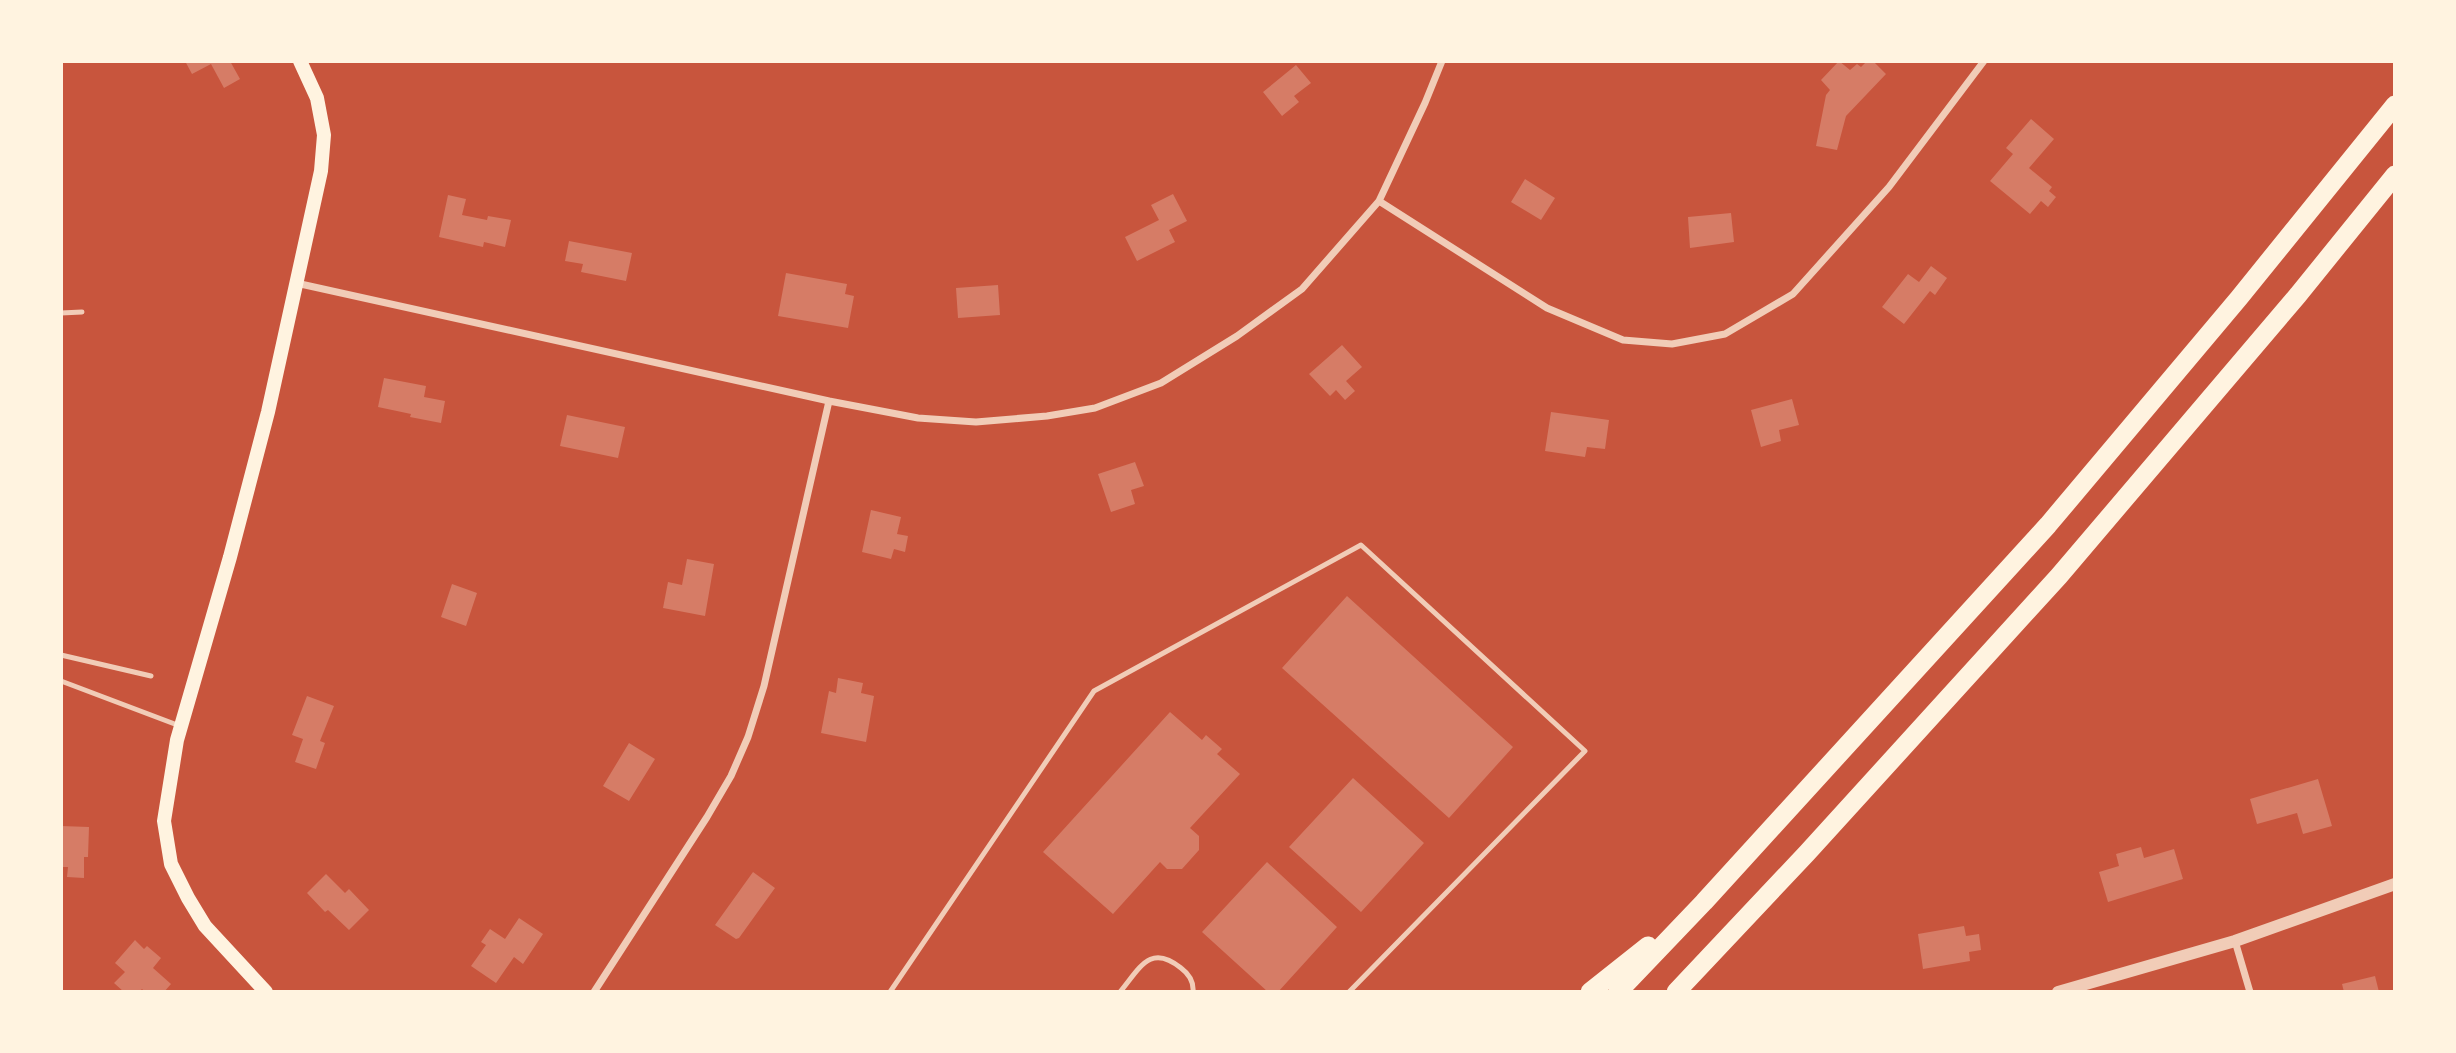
<svg xmlns="http://www.w3.org/2000/svg" width="2456" height="1053" font-family="Inter,sans-serif">
	<style>
		.building { fill: #d67c66 }
		.lines { fill: none; stroke-linecap: round; stroke-linejoin: round }
		.service { stroke: #f1ccb7; stroke-width: 5 }
		.minor { stroke: #f1ccb7; stroke-width: 7 }
		.tertiary { stroke: #f1ccb7; stroke-width: 12 }
		.secondary { stroke: #fff3e0; stroke-width: 14 }
		.motorway { stroke: #fff3e0; stroke-width: 19 }
	</style>
	<rect width="100%" height="100%" fill="#c8553d"/>
	<!-- building -->
	<path class="building" d="M 185,61 L 230,61 L 240,79 L 224,88 L 211,64 L 192,74 Z
		M 1839,61 L 1850,70 L 1857,64 L 1861,67 L 1867,61 L 1873,61 L 1886,74 L 1846,116 L 1837,150 L 1816,146 L 1826,95 L 1830,90 L 1821,80 Z
		M 1296,65 L 1311,83 L 1294,96 L 1299,102 L 1282,116 L 1263,92 Z
		M 2031,119 L 2054,139 L 2029,168 L 2052,187 L 2049,191 L 2056,197 L 2048,207 L 2041,201 L 2030,214 L 1990,181 L 2013,154 L 2006,148 Z
		M 1525,179 L 1555,198 L 1541,220 L 1511,202 Z
		M 1173,194 L 1187,221 L 1169,230 L 1175,242 L 1137,261 L 1125,237 L 1159,220 L 1151,205 Z
		M 448,195 L 466,199 L 462,215 L 487,220 L 488,216 L 511,220 L 505,247 L 484,242 L 483,247 L 439,237 Z
		M 1731,213 L 1734,242 L 1690,248 L 1688,217 Z
		M 569,241 L 632,253 L 626,281 L 581,272 L 583,264 L 565,261 Z
		M 1931,266 L 1947,278 L 1935,295 L 1930,291 L 1904,324 L 1882,307 L 1908,274 L 1919,282 Z
		M 786,273 L 847,284 L 845,294 L 854,296 L 848,328 L 778,316 Z
		M 998,285 L 1000,315 L 958,318 L 956,288 Z
		M 1342,345 L 1362,367 L 1346,381 L 1355,391 L 1345,400 L 1336,390 L 1330,396 L 1309,374 Z
		M 384,378 L 426,386 L 424,397 L 445,401 L 441,423 L 410,417 L 411,414 L 378,407 Z
		M 1792,399 L 1799,425 L 1779,430 L 1781,441 L 1761,447 L 1751,410 Z
		M 1551,412 L 1609,420 L 1605,449 L 1587,447 L 1585,457 L 1545,451 Z
		M 567,415 L 625,427 L 618,458 L 560,446 Z
		M 1135,462 L 1144,486 L 1131,490 L 1135,504 L 1111,512 L 1098,474 Z
		M 871,510 L 901,517 L 897,534 L 908,536 L 905,552 L 894,549 L 891,559 L 862,552 Z
		M 687,559 L 714,564 L 705,616 L 663,608 L 668,582 L 682,585 Z
		M 452,584 L 477,593 L 466,626 L 441,617 Z
		M 1347,596 L 1513,747 L 1449,818 L 1282,668 Z
		M 838,678 L 863,683 L 861,693 L 874,696 L 866,742 L 821,733 L 829,691 L 836,693 Z
		M 307,696 L 334,706 L 320,741 L 325,743 L 316,769 L 295,762 L 303,739 L 292,735 Z
		M 1170,712 L 1202,740 L 1206,735 L 1222,749 L 1217,754 L 1240,774 L 1190,828 L 1199,836 L 1199,850 L 1182,869 L 1167,869 L 1160,862 L 1113,914 L 1043,852 Z
		M 629,743 L 655,759 L 629,801 L 603,786 Z
		M 1353,778 L 1424,843 L 1361,912 L 1289,847 Z
		M 2318,779 L 2332,826 L 2303,834 L 2297,813 L 2257,824 L 2250,799 Z
		M 61,826 L 89,827 L 88,857 L 84,857 L 84,878 L 67,877 L 68,867 L 61,867 Z
		M 2141,847 L 2144,858 L 2174,849 L 2183,879 L 2108,902 L 2099,872 L 2119,866 L 2116,854 Z
		M 1267,862 L 1337,927 L 1278,992 L 1268,992 L 1202,932 Z
		M 753,872 L 775,888 L 739,938 L 736,939 L 715,925 Z
		M 326,874 L 345,893 L 349,889 L 369,910 L 349,930 L 328,910 L 325,912 L 307,893 Z
		M 519,918 L 543,934 L 523,964 L 514,957 L 496,983 L 471,966 L 486,945 L 481,942 L 490,929 L 505,939 Z
		M 1964,926 L 1966,936 L 1979,934 L 1981,950 L 1969,952 L 1970,961 L 1923,969 L 1918,934 Z
		M 135,940 L 144,949 L 147,946 L 161,958 L 153,968 L 171,984 L 164,992 L 145,992 L 142,989 L 139,992 L 124,992 L 114,983 L 125,972 L 115,963 Z
		M 2375,976 L 2379,992 L 2344,992 L 2342,984 Z"/>
	<g class="lines">
		<!-- service -->
		<path class="service" d="M 61,313 L 82,312
			M 61,655 L 151,676
			M 61,681 L 180,726
			M 890,992 L 1094,691 L 1361,545 L 1585,751 L 1349,992
			M 1120,992 C 1140,968 1150,943 1181,968 C 1189,974 1194,981 1193,992"/>
		<!-- minor -->
		<path class="minor" d="M 1379,201 L 1547,308 L 1623,340 L 1672,344 L 1725,334 L 1793,294 L 1889,187 L 1984,61
			M 296,283 L 829,401 L 918,418 L 976,422 L 1047,416 L 1095,408 L 1161,383 L 1237,336 L 1302,289 L 1379,201 L 1425,103 L 1442,61
			M 2235,941 L 2250,992
			M 594,992 L 707,817 L 731,776 L 748,737 L 764,686 L 829,401"/>
		<!-- tertiary -->
		<path class="tertiary" d="M 2058,992 L 2235,941 L 2395,884"/>
		<!-- secondary -->
		<path class="secondary" d="M 266,992 L 205,926 L 188,898 L 171,864 L 164,821 L 177,740 L 230,557 L 268,412 L 321,171 L 324,135 L 317,98 L 300,61"/>
		<!-- motorway -->
		<path class="motorway" d="M 1590,992 L 1648,946
			M 1618,992 L 1704,902 L 2048,525 L 2239,298 L 2395,105
			M 1676,992 L 1807,853 L 2059,576 L 2298,295 L 2395,175"/>
	</g>
	<!-- border -->
	<rect width="2456" height="1053" fill="none" stroke="#fff3e0" stroke-width="126"/>
</svg>
